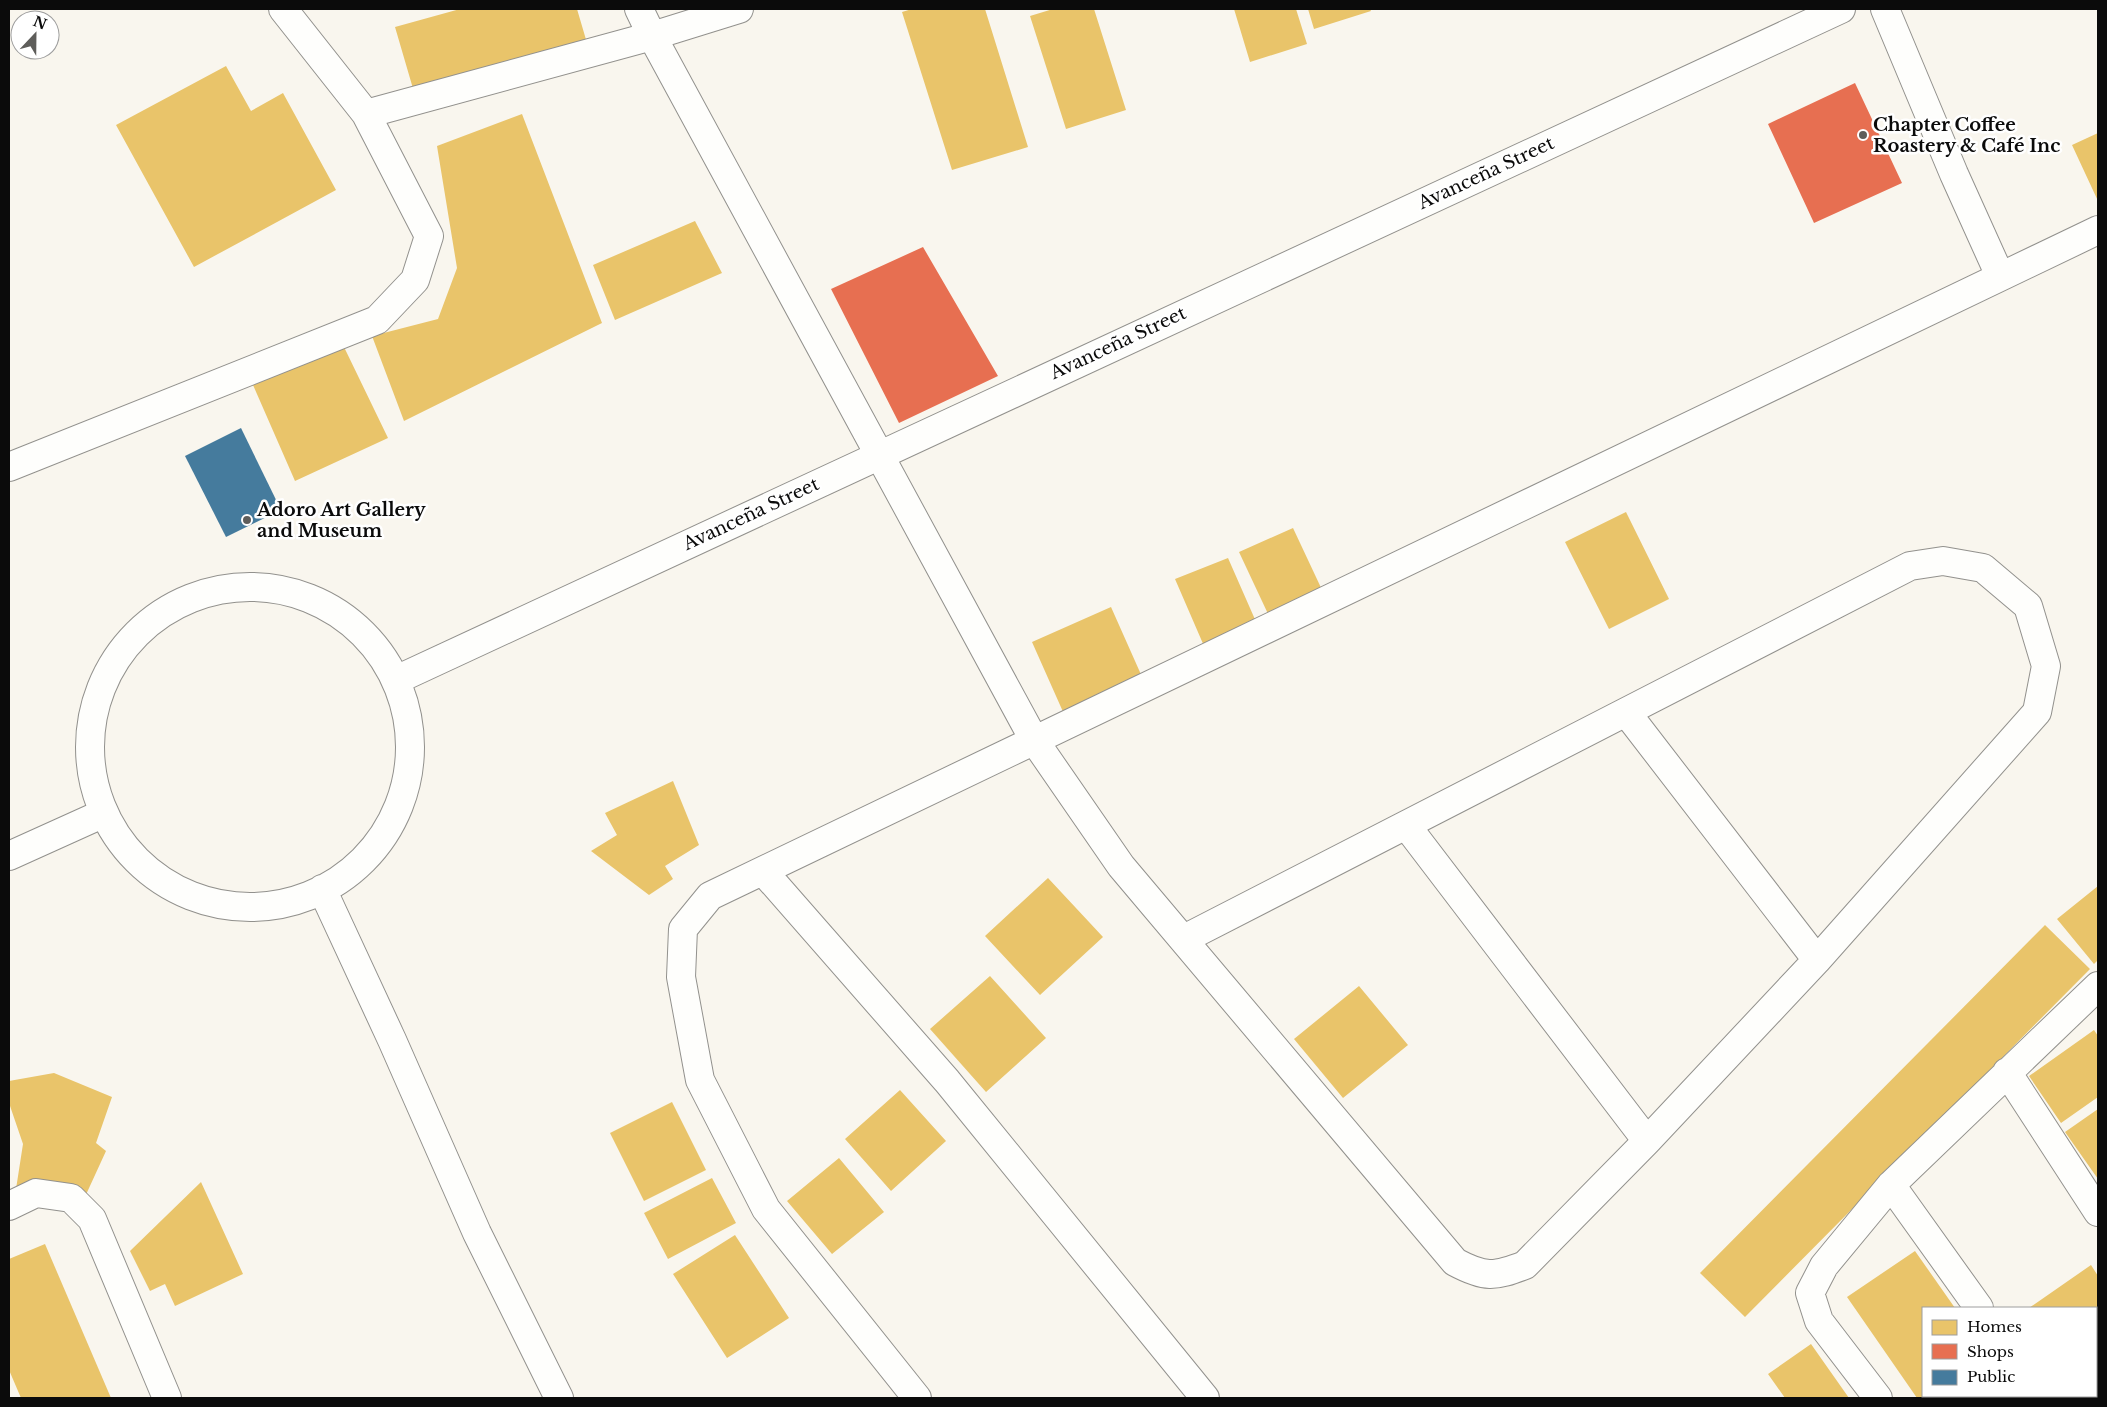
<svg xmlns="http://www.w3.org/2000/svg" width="2107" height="1407" font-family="'Libre Baskerville',serif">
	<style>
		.homes { fill: #e9c46a }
		.shops { fill: #e76f51 }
		.public { fill: #457b9d }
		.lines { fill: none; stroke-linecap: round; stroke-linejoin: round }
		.minor-casing { stroke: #92918d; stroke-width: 30 }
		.minor { stroke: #fefefc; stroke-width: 28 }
		.poi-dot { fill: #5e5d5a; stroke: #fff; stroke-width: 2 }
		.labels { text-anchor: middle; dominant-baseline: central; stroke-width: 5; stroke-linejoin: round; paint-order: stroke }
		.poi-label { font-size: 18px; font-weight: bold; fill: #0b0b0b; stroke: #fff; text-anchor: start }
		.street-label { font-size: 18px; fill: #0b0b0b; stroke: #fff }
	</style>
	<rect width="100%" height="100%" fill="#f9f6ee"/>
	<!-- homes -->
	<path class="homes" d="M 460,9 L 577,9 L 587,43 L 414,92 L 395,27 Z
		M 912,9 L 985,9 L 1028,147 L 952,170 L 902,12 Z
		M 1053,9 L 1094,9 L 1126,110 L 1066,129 L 1030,16 Z
		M 1234,9 L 1296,9 L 1307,44 L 1250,62 Z
		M 1308,9 L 1370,9 L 1371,11 L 1314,29 Z
		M 226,66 L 251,111 L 283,93 L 336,190 L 194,267 L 116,125 Z
		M 522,114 L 602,323 L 404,421 L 372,336 L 438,319 L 457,268 L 437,146 Z
		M 2098,133 L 2098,201 L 2072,145 Z
		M 695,221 L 722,273 L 615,320 L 593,265 Z
		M 344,347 L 388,438 L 295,481 L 253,385 Z
		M 1626,512 L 1669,599 L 1609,629 L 1565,542 Z
		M 1293,528 L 1323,592 L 1269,616 L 1239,552 Z
		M 1228,558 L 1257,624 L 1204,646 L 1175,579 Z
		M 1111,607 L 1143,679 L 1064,714 L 1032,642 Z
		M 673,781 L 699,845 L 665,866 L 673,879 L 649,895 L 591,851 L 617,835 L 605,813 Z
		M 1048,878 L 1103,937 L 1040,995 L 985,936 Z
		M 2098,886 L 2098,960 L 2094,964 L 2057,919 Z
		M 2045,925 L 2090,969 L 1745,1317 L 1700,1273 Z
		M 990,976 L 1046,1038 L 986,1092 L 930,1029 Z
		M 1359,986 L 1408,1045 L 1343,1098 L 1294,1039 Z
		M 2094,1030 L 2098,1036 L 2098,1097 L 2061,1123 L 2029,1076 Z
		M 54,1073 L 112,1097 L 96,1143 L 106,1151 L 84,1199 L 16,1189 L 23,1144 L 9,1103 L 9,1081 Z
		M 900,1090 L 946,1141 L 891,1191 L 845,1139 Z
		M 672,1102 L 706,1170 L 644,1201 L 610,1133 Z
		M 2098,1109 L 2098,1179 L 2065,1132 Z
		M 839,1158 L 884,1212 L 832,1254 L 787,1201 Z
		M 712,1178 L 736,1223 L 668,1259 L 644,1213 Z
		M 201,1182 L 243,1274 L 175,1306 L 165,1284 L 150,1291 L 130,1251 Z
		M 735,1235 L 789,1318 L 727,1358 L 673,1274 Z
		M 45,1244 L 111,1398 L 21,1398 L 9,1370 L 9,1259 Z
		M 1915,1251 L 1955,1308 L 1923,1308 L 1923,1396 L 2005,1396 L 2002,1398 L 1917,1398 L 1847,1297 Z
		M 2091,1265 L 2098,1276 L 2098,1314 L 2096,1316 L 2096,1308 L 2029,1308 Z
		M 1811,1344 L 1849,1398 L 1785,1398 L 1768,1374 Z"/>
	<!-- shops -->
	<path class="shops" d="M 1855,83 L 1902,183 L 1814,223 L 1768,124 Z
		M 923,247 L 998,376 L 899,423 L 831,289 Z"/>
	<!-- public -->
	<path class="public" d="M 241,428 L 281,510 L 226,537 L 185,456 Z"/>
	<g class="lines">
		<defs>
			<path id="minor" d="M 639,9 L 652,36 L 1034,740 L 1121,866 L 1455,1262 C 1485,1278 1494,1277 1525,1265 L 1647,1141 L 1817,960 L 2037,712 L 2046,666 L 2028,606 L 1983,568 L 1943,561 L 1910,566 L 1184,939
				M 1885,9 L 1954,174 L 2000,276
				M 366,114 L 652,36 L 739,9
				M 9,467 L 377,320 L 415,280 L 429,236 L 366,114 L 283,9
				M90 747a160 160 0 1 1 320 0a160 160 0 1 1-320 0Z
				M 396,680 L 1841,9
				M 1626,712 L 1817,960
				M 1406,825 L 1647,1141
				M 9,856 L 102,814
				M 763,871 L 947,1081 L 1205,1398
				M 322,889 L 392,1040 L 477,1233 L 559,1398
				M 2007,1072 L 2098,1212
				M 1891,1185 L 1979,1308
				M 9,1206 L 36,1193 L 71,1198 L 92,1219 L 167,1398
				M 2096,1376 L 2098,1374
				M 2042,1396 L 2044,1398
				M 917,1398 L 766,1209 L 700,1080 L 681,977 L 683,929 L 710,896 L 2098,230
				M 1878,1398 L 1819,1321 L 1810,1293 L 1824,1266 L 1891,1185 L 2098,986
				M 2065,1398 L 2069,1396"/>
		</defs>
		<!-- minor casing -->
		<use href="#minor" class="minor-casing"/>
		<!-- minor -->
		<use href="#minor" class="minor"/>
	</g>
	<!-- markers -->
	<g class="poi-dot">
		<circle cx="1863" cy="135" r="5"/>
		<circle cx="247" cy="520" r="5"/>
	</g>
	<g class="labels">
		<!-- poi labels -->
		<g class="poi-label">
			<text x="1873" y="125">Chapter Coffee<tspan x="1873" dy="21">Roastery &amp; Café Inc</tspan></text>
			<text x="257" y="510">Adoro Art Gallery<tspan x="257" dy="21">and Museum</tspan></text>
		</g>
		<!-- street labels -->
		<g class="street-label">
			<text transform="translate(1486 173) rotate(-25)">Avanceña Street</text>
			<text transform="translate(1118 343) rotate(-25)">Avanceña Street</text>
			<text transform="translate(751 514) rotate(-25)">Avanceña Street</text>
		</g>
	</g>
	<!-- border -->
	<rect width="2107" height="1407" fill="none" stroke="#0b0b0b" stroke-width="20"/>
	<!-- legend -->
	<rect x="1922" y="1307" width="175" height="90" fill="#ffffff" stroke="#9d9d9d"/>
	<rect x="1932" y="1320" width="25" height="15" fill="#e9c46a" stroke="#9d9d9d"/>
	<text x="1967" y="1332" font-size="15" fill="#0b0b0b">Homes</text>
	<rect x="1932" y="1344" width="25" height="15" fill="#e76f51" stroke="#9d9d9d"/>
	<text x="1967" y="1357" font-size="15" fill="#0b0b0b">Shops</text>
	<rect x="1932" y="1370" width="25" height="15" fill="#457b9d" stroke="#9d9d9d"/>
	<text x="1967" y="1382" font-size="15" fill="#0b0b0b">Public</text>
	<!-- north arrow -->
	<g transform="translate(35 35) rotate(22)"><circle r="24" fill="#ffffff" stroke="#9d9d9d"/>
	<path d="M0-4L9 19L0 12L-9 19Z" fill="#5e5d5a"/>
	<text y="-8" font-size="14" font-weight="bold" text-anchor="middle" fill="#0b0b0b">N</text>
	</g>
</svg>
